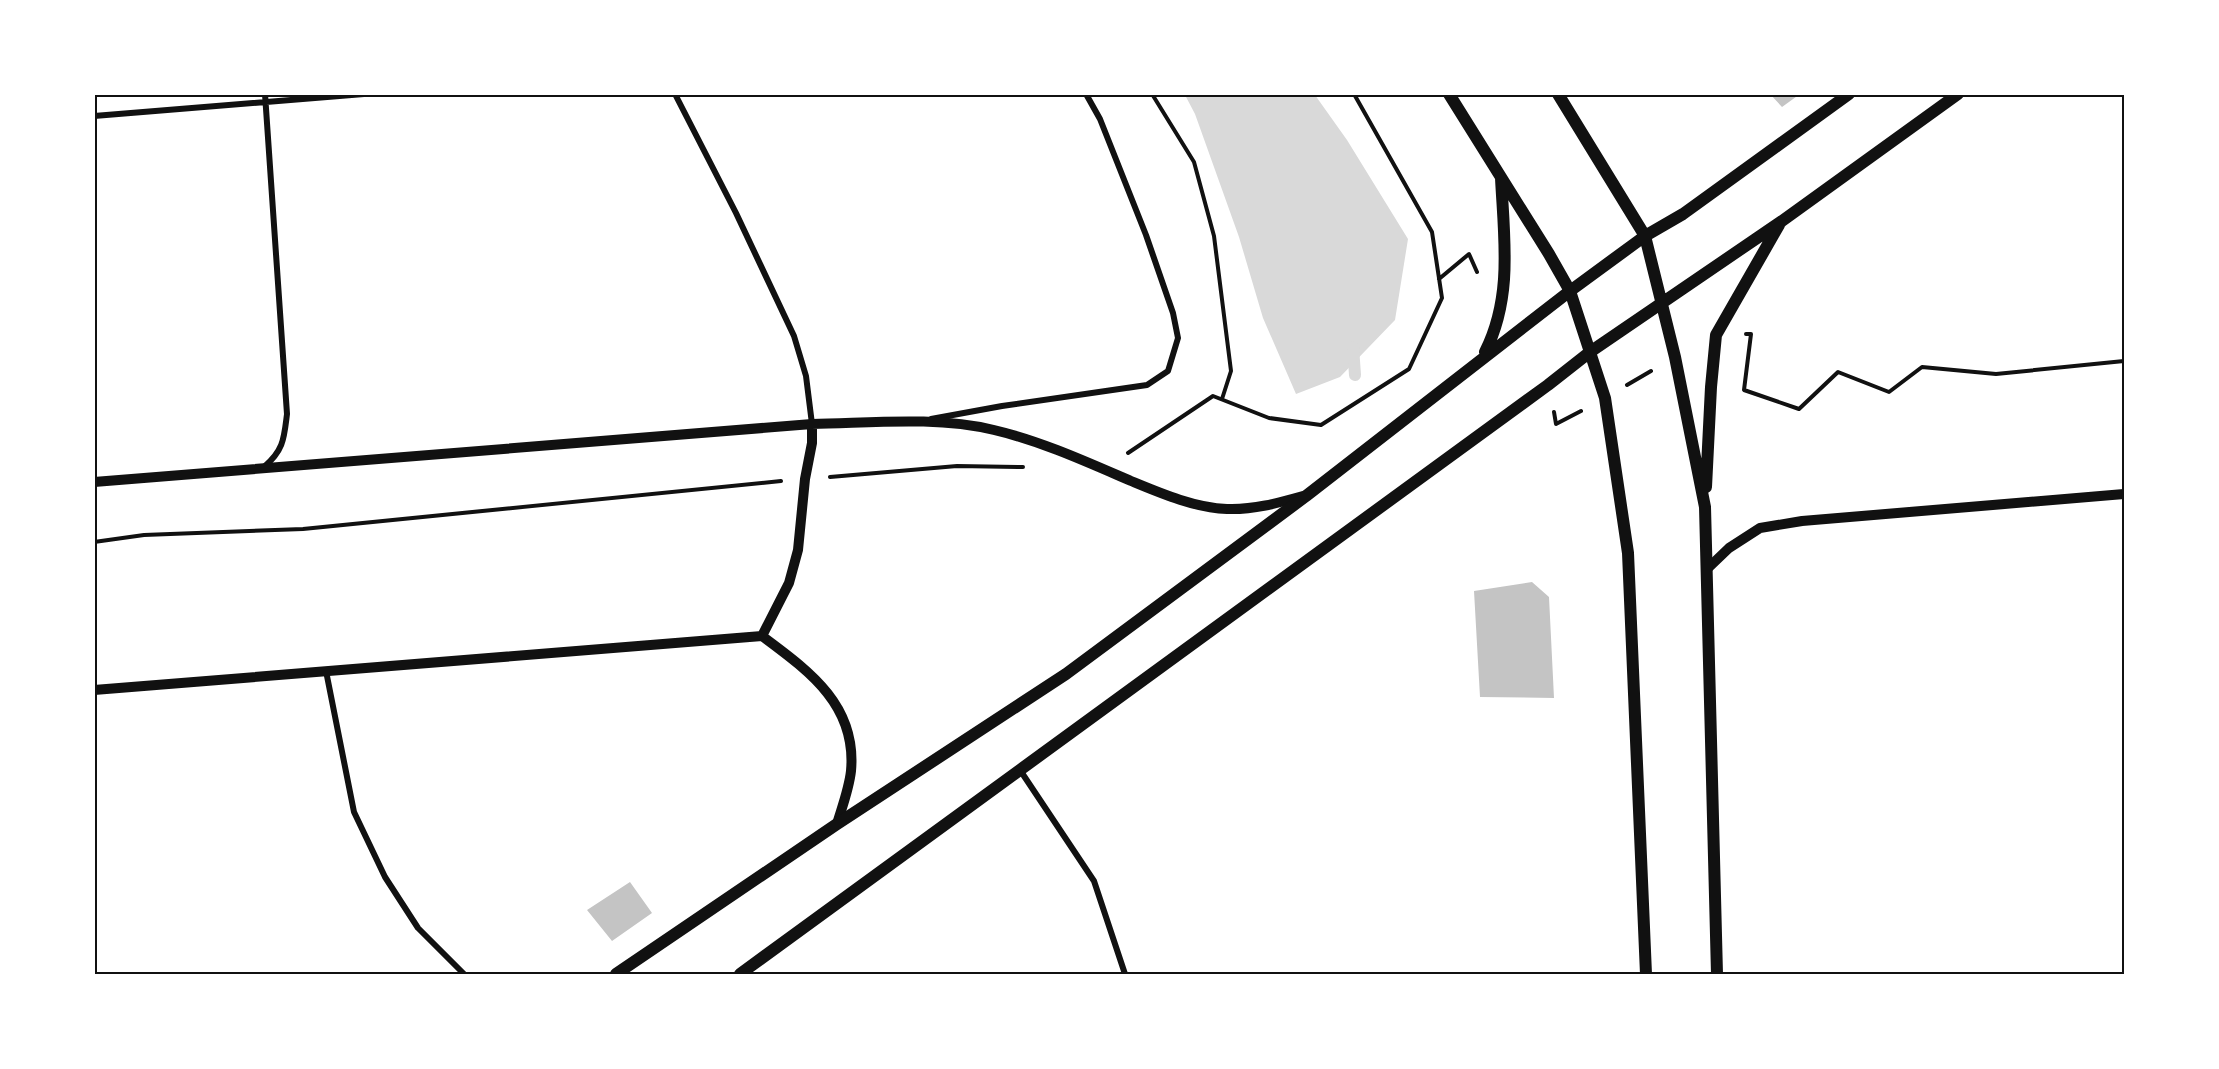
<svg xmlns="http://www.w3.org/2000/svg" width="2219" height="1069" font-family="Ubuntu,sans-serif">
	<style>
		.water { fill: #d9d9d9 }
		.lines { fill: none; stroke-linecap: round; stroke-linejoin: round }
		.stream { stroke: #d9d9d9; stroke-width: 12 }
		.building { fill: #c4c4c4 }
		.path { stroke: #111; stroke-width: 4 }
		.minor { stroke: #111; stroke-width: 6 }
		.tertiary { stroke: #111; stroke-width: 10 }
		.secondary { stroke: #111; stroke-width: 12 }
		.neatline { fill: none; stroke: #111; stroke-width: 2 }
	</style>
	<rect width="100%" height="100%" fill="#fff"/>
	<!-- water -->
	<path class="water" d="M 1185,95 L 1315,95 L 1347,140 L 1408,239 L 1395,320 L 1340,377 L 1296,394 L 1263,318 L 1239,237 L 1195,114 Z"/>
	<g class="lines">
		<!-- stream -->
		<path class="stream" d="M 1353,347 L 1355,375"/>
	</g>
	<!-- building -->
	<path class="building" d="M 1770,94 L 1800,94 L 1782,107 Z
		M 1532,582 L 1549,597 L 1554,698 L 1480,697 L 1474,591 Z
		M 630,882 L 652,913 L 612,941 L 587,910 Z"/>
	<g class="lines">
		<!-- path -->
		<path class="path" d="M 1152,94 L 1194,162 L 1214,236 L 1231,371 L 1222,399
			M 1439,279 L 1469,254 L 1477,272
			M 1746,334 L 1751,334 L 1744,390 L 1799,409 L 1838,372 L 1889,392 L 1922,367 L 1996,374 L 2124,361
			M 1627,385 L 1651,371
			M 1554,412 L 1556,424 L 1581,411
			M 1128,453 L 1213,396 L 1269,418 L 1321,425 L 1409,369 L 1442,298 L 1432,232 L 1354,94
			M 830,477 L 957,466 L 1023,467
			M 94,542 L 144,535 L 303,529 L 781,481"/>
		<!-- minor -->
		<path class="minor" d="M 675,94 L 736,213 L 794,336 L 806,376 L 812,424
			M 94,116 L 364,94
			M 931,419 L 1002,406 L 1147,385 L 1168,371 L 1178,338 L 1173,313 L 1146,235 L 1100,119 L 1086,94
			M 264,467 C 284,450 284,438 287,414 L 265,94
			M 326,671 L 354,812 L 385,877 L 418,928 L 464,974
			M 1020,770 L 1094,881 L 1125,974"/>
		<!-- tertiary -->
		<path class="tertiary" d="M 94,482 L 812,424 C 872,423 935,416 994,430 C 1041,441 1087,462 1131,481 C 1160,493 1195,508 1227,509 C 1253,510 1278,503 1303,496
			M 1706,570 L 1729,548 L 1760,528 L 1802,521 L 2124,494
			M 762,636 C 809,671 857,705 851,771 C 849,789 842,807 837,824
			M 762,636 L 789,583 L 798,550 L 805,479 L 812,443 L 812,424
			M 94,690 L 762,636"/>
		<!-- secondary -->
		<path class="secondary" d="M 1449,94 L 1549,254 L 1570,291 L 1605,398 L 1628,553 L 1646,974
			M 1558,94 L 1645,236 L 1675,357 L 1705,507 L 1717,974
			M 1485,352 C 1513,297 1504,238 1501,178
			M 1706,487 L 1711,387 L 1716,335 L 1779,225
			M 616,974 L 837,824 L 1066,674 L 1306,496 L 1570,291 L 1645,236 L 1683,214 L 1849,94
			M 740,974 L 1548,385 L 1590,352 L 1782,221 L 1958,94"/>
	</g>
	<!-- border -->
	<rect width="2219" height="1069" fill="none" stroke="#ffffff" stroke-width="192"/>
	<rect x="96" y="96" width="2027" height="877" class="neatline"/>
</svg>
